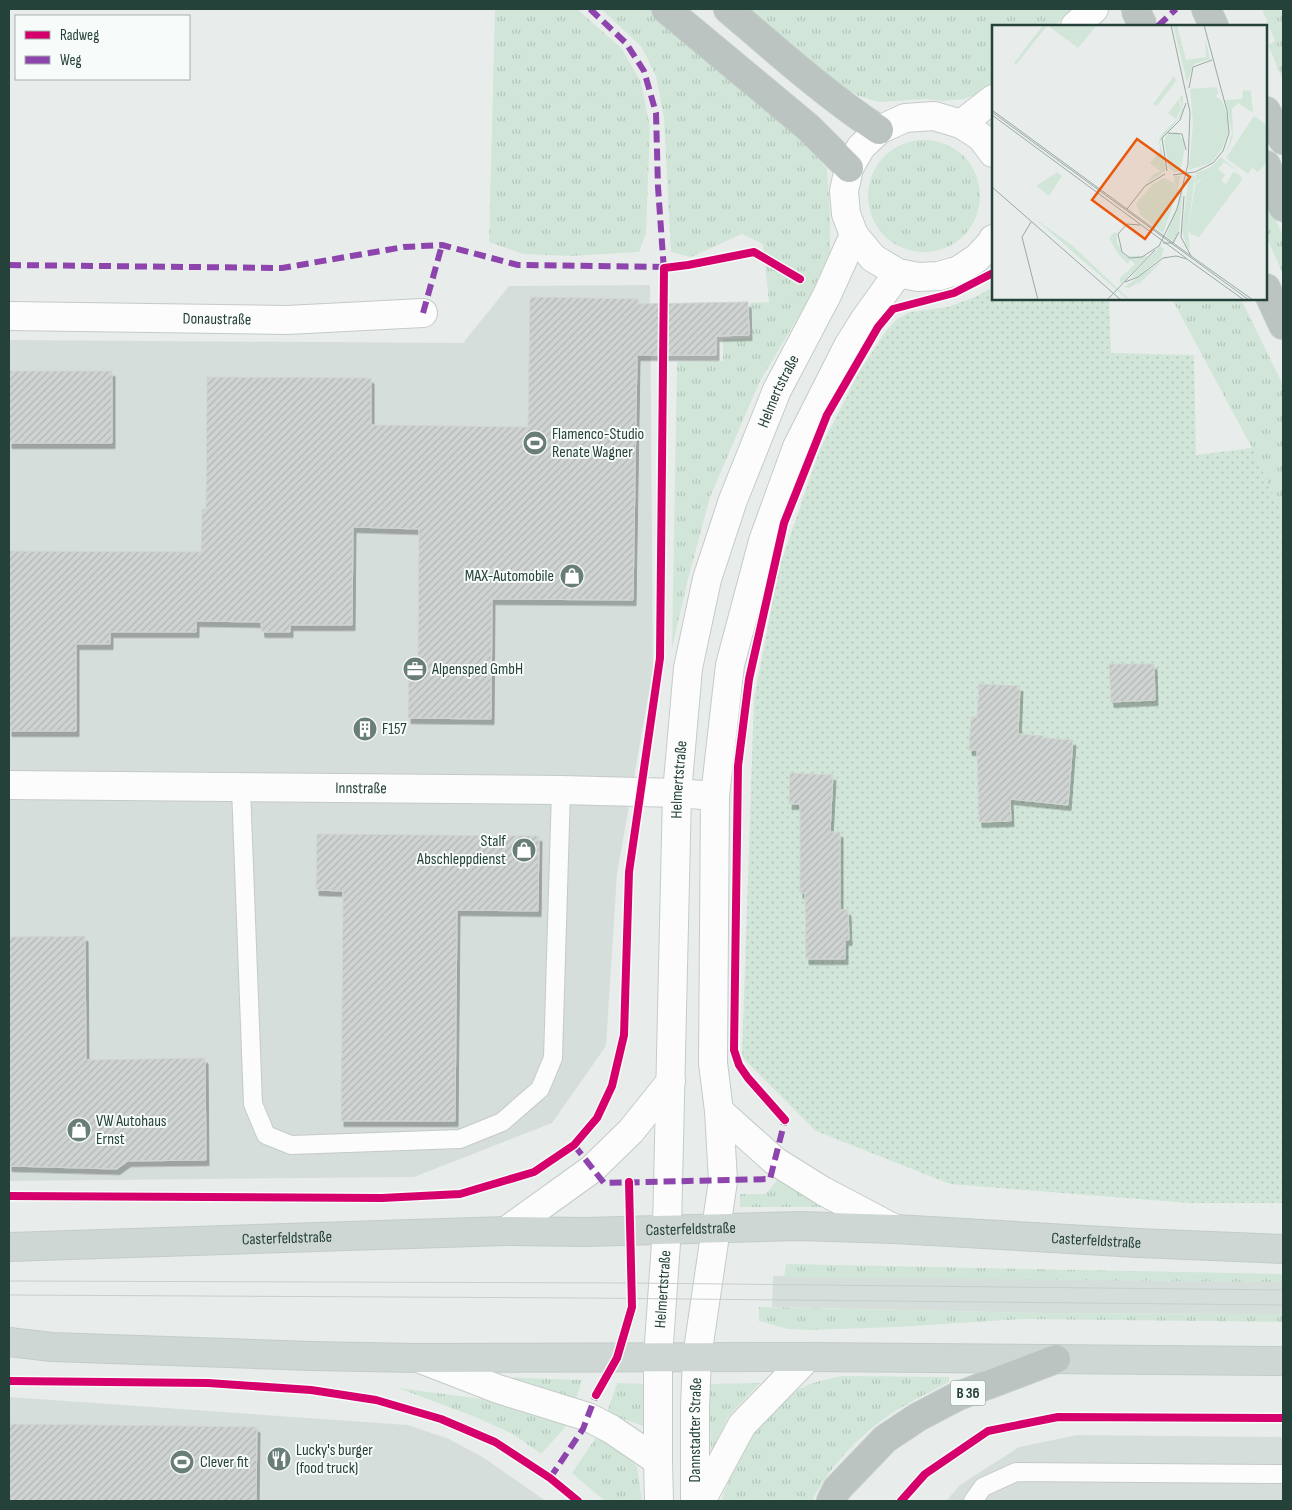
<svg xmlns="http://www.w3.org/2000/svg" width="1292" height="1510" font-family="'Sofia Sans Condensed',sans-serif">
	<style>
		.built { fill: #d6dedb }
		.grass { fill: url(#grass-tufts) }
		.garden { fill: url(#garden-dots) }
		.building { fill: url(#building-hatch); stroke: #d1d6d4; filter: url(#shadow) }
		.lines { fill: none; stroke-linecap: round; stroke-linejoin: round }
		.lane-casing { stroke: #c5cac8; stroke-width: 20 }
		.street-casing { stroke: #c5cac8; stroke-width: 30 }
		.secondary-casing { stroke: #c3cbc8; stroke-width: 30 }
		.primary-casing { stroke: #c3ccc9; stroke-width: 30 }
		.highway-casing { stroke: #c3ccc9; stroke-width: 30 }
		.lane { stroke: #fcfcfc; stroke-width: 18 }
		.street { stroke: #fcfcfc; stroke-width: 28 }
		.secondary { stroke: #fcfcfc; stroke-width: 28 }
		.primary { stroke: #cfd7d5; stroke-width: 28 }
		.highway { stroke: #bcc4c2; stroke-width: 28 }
		.tram { stroke: #c9cdcc; stroke-width: 1 }
		.highway-bridge-casing { stroke: #c3ccc9; stroke-width: 30; stroke-linecap: butt }
		.highway-bridge { stroke: #bcc4c2; stroke-width: 28 }
		.quiet { stroke: #8e44ad; stroke-width: 6; stroke-dasharray: 12 6; stroke-linecap: butt }
		.cycleway-casing { stroke: #f7fbf9; stroke-width: 11 }
		.cycleway { stroke: #d6006c; stroke-width: 8 }
		.labels { text-anchor: middle; dominant-baseline: central; stroke-width: 4; stroke-linejoin: round; paint-order: stroke }
		.shield { fill: #f7fbf9; stroke: #637a73; stroke-width: 1 }
		.shield-label { font-size: 15px; font-weight: bold; fill: #24423a }
		.street-label { font-size: 16px; fill: #24423a; stroke: #f7fbf9 }
		.poi-label { font-size: 16px; fill: #24423a; stroke: #f7fbf9; text-anchor: start }
		.inset-road { fill: none; stroke: #9aa9a4; stroke-width: 1 }
		.view { fill: #e8590c; fill-opacity: 0.15; stroke: #e8590c; stroke-width: 2.5 }
		.inset-edge { fill: none; stroke: #24423a; stroke-width: 2.5 }
	</style>
	<defs>
		<pattern id="grass-tufts" width="24" height="20" patternUnits="userSpaceOnUse" patternTransform="scale(1.25)"><rect width="24" height="20" fill="#d1e6d8"/><path d="M3 7l-1-3M5 7V3M7 7l1-3M15 17l-1-3M17 17v-4M19 17l1-3" fill="none" stroke="#b3c6ba"/></pattern>
		<pattern id="garden-dots" width="8" height="8" patternUnits="userSpaceOnUse" patternTransform="scale(1.25)"><rect width="8" height="8" fill="#d1e6d8"/><path d="M2 2h.1M6 6h.1" fill="none" stroke="#b3c6ba" stroke-width="1.8" stroke-linecap="round"/></pattern>
		<pattern id="building-hatch" width="6" height="6" patternUnits="userSpaceOnUse" patternTransform="scale(1.25)"><rect width="6" height="6" fill="#cfd4d2"/><path d="M-1 1l2-2M0 6l6-6M5 7l2-2" fill="none" stroke="#b2b7b5"/></pattern>
		<filter id="shadow"><feDropShadow dx="3" dy="5.5" stdDeviation="0" flood-color="#0004"/></filter>
	</defs>
	<rect width="100%" height="100%" fill="#e8edeb"/>
	<!-- built -->
	<path class="built" d="M 650,285 L 653,669 L 617,874 L 606,1046 L 552,1123 L 414,1177 L 9,1181 L 9,340 L 463,343 L 509,286 Z
		M 773,1276 L 1283,1282 L 1283,1314 L 1040,1313 L 772,1307 Z
		M 9,1397 L 408,1425 L 449,1439 L 484,1458 L 546,1501 L 9,1501 Z
		M 1077,1435 L 1283,1437 L 1283,1501 L 946,1501 L 960,1485 L 1019,1447 Z"/>
	<!-- grass -->
	<path class="grass" d="M 495,9 L 577,9 L 622,49 L 641,82 L 650,127 L 646,233 L 639,252 L 571,256 L 523,254 L 489,242 Z
		M 601,9 L 651,9 L 802,138 L 827,169 L 830,215 L 830,252 L 807,302 L 759,383 L 710,497 L 688,579 L 672,648 L 677,362 L 723,361 L 723,339 L 751,338 L 750,303 L 769,302 L 763,244 L 742,234 L 691,257 L 671,252 L 664,118 L 656,76 L 641,46 Z
		M 747,9 L 1073,9 L 1054,26 L 993,26 L 993,82 L 982,92 L 964,99 L 943,101 L 927,99 L 878,102 L 859,96 L 839,85 L 814,63 Z
		M 1262,9 L 1283,9 L 1283,80 L 1268,45 L 1275,41 Z
		M868 196a56 56 0 1 1 112 0a56 56 0 1 1-112 0Z
		M 1266,197 L 1283,236 L 1283,274 L 1266,236 Z
		M 1172,299 L 1241,299 L 1283,385 L 1283,517 L 1252,448 Z
		M 777,1180 L 829,1200 L 826,1207 L 740,1207 L 740,1194 L 766,1194 Z
		M 786,1264 L 1283,1274 L 1283,1282 L 784,1277 Z
		M 759,1307 L 1040,1313 L 1283,1314 L 1283,1322 L 1021,1319 L 898,1327 L 809,1330 L 788,1329 L 759,1321 Z
		M 842,1376 L 949,1377 L 949,1382 C 928,1393 907,1403 888,1416 C 857,1438 829,1467 812,1501 L 722,1501 L 724,1492 C 746,1446 762,1399 816,1382 C 824,1380 834,1378 842,1376 Z
		M 501,1377 L 582,1380 L 575,1402 Z
		M 617,1383 L 644,1384 L 643,1426 L 607,1413 Z
		M 760,1383 L 729,1416 L 711,1453 L 709,1384 Z
		M 398,1388 L 482,1399 L 570,1422 L 541,1454 L 513,1434 L 478,1418 Z
		M 599,1433 L 616,1445 L 637,1467 L 642,1501 L 605,1501 L 572,1473 Z"/>
	<!-- garden -->
	<path class="garden" d="M 993,287 L 993,299 L 1109,299 L 1111,353 L 1194,355 L 1196,455 L 1252,448 L 1283,517 L 1283,1203 L 1189,1203 L 950,1184 L 816,1131 L 742,1057 L 754,699 L 779,568 L 820,449 L 859,372 L 886,331 L 897,319 L 910,312 L 948,307 L 977,296 Z"/>
	<!-- building -->
	<path class="building" d="M 530,297 L 638,299 L 638,304 L 748,302 L 749,335 L 716,336 L 716,355 L 637,355 L 633,600 L 492,599 L 491,719 L 408,718 L 409,659 L 418,659 L 419,529 L 353,527 L 352,625 L 290,625 L 290,632 L 262,632 L 261,622 L 196,621 L 196,632 L 110,632 L 110,644 L 76,644 L 76,731 L 9,731 L 9,551 L 201,552 L 202,509 L 206,509 L 207,377 L 371,378 L 371,425 L 528,427 Z
		M 9,371 L 112,371 L 112,443 L 9,443 Z
		M 1109,664 L 1154,664 L 1155,700 L 1111,702 Z
		M 979,684 L 1020,686 L 1018,734 L 1043,736 L 1043,738 L 1073,740 L 1068,805 L 1010,799 L 1011,821 L 979,822 L 977,750 L 969,750 L 971,717 L 977,717 Z
		M 790,773 L 833,775 L 830,832 L 840,832 L 840,910 L 848,910 L 849,940 L 845,940 L 845,959 L 806,959 L 805,893 L 800,893 L 800,804 L 789,804 Z
		M 317,834 L 539,836 L 538,911 L 457,910 L 455,1121 L 341,1121 L 343,891 L 316,890 Z
		M 85,936 L 86,1060 L 205,1058 L 206,1160 L 128,1161 L 117,1169 L 9,1166 L 9,937 Z
		M 9,1424 L 257,1427 L 256,1501 L 9,1501 Z"/>
	<g class="lines">
		<defs>
			<path id="lane" d="M 241,788 L 253,1104 L 266,1135 L 291,1145 L 460,1139 L 502,1122 L 540,1089 L 553,1058 L 561,790
				M 973,1501 L 983,1487 L 1016,1472 L 1283,1474"/>
			<g id="street">
				<path id="s1" d="M 9,316 L 287,320 L 423,313"/>
				<path id="s2" d="M 9,785 L 561,790 L 677,793 L 715,796"/>
				<path d="M 658,1357 L 658,1461 L 659,1501"/>
				<path d="M 418,1358 L 498,1389 L 588,1417 L 611,1429 L 658,1461"/>
				<path id="s3" d="M 695,1501 L 695,1407 L 697,1357"/>
				<path d="M 701,1501 L 742,1425 L 808,1357"/>
			</g>
			<g id="secondary">
				<path d="M 1075,26 L 1094,9"/>
				<path d="M 961,124 L 993,99"/>
				<path d="M 993,153 L 981,137 L 961,124 L 934,116 L 905,118 L 879,130 L 861,147 L 849,168 L 844,191 L 846,214 L 854,235 L 873,258 L 898,273 L 918,277 L 939,276 L 959,270 L 977,258 L 991,243 L 993,239"/>
				<path d="M 719,1111 L 775,1161 L 823,1191 L 895,1229"/>
				<path d="M 506,1231 L 592,1169 L 631,1131 L 671,1081"/>
				<path id="s4" d="M 658,1357 L 667,1229 L 677,793 L 688,668 L 707,579 L 733,500 L 777,390 L 827,295 L 854,235"/>
				<path d="M 697,1357 L 723,1181 L 719,1111 L 713,1063 L 715,796 L 730,665 L 763,541 L 797,447 L 848,346 L 865,319 L 898,273"/>
			</g>
			<g id="primary">
				<path id="s5" d="M 9,1247 L 506,1231 L 586,1232 L 799,1226 L 895,1229 L 1138,1243 L 1283,1249"/>
				<path d="M 9,1342 L 52,1347 L 311,1356 L 417,1358 L 808,1357 L 1283,1361"/>
			</g>
			<path id="highway" d="M 666,9 L 809,128 L 849,168
				M 728,9 C 777,51 825,94 879,130
				M 1206,9 L 1214,26
				M 1266,111 L 1283,140
				M 1266,165 L 1283,207
				M 1266,288 L 1283,325
				M 831,1501 L 837,1489 L 885,1439 L 918,1417 L 958,1396 L 1056,1359"/>
		</defs>
		<!-- lane casing -->
		<use href="#lane" class="lane-casing"/>
		<!-- street casing -->
		<use href="#street" class="street-casing"/>
		<!-- secondary casing -->
		<use href="#secondary" class="secondary-casing"/>
		<!-- primary casing -->
		<use href="#primary" class="primary-casing"/>
		<!-- highway casing -->
		<use href="#highway" class="highway-casing"/>
		<!-- lane -->
		<use href="#lane" class="lane"/>
		<!-- street -->
		<use href="#street" class="street"/>
		<!-- secondary -->
		<use href="#secondary" class="secondary"/>
		<!-- primary -->
		<use href="#primary" class="primary"/>
		<!-- highway -->
		<use href="#highway" class="highway"/>
		<!-- tram -->
		<path class="tram" d="M 9,1281 L 632,1283 L 1283,1290
			M 9,1295 L 587,1298 L 1283,1305"/>
		<defs>
			<path id="highway-bridge" d="M 1135,9 L 1143,26"/>
		</defs>
		<!-- highway-bridge casing -->
		<use href="#highway-bridge" class="highway-bridge-casing"/>
		<!-- highway-bridge -->
		<use href="#highway-bridge" class="highway-bridge"/>
		<!-- quiet -->
		<path class="quiet" d="M 590,9 L 626,43 L 644,71 L 656,113 L 658,187 L 664,271
			M 1158,26 L 1176,9
			M 9,265 L 282,268 L 404,247 L 442,245 L 518,265 L 667,267
			M 423,313 L 442,245
			M 574,1145 L 604,1183 L 770,1179 L 785,1120 L 783,1118
			M 550,1478 L 583,1429 L 596,1395"/>
		<defs>
			<path id="cycleway" d="M 785,1120 L 748,1078 L 739,1065 L 734,1050 L 738,766 L 749,679 L 784,523 L 827,415 L 878,327 L 893,309 L 954,293 L 993,273
				M 9,1196 L 382,1198 L 460,1194 L 534,1172 L 574,1145 L 597,1118 L 612,1086 L 624,1035 L 629,872 L 660,658 L 664,268 L 688,265 L 754,252 L 800,279
				M 9,1381 L 208,1383 L 311,1390 L 376,1400 L 441,1419 L 495,1442 L 550,1478 L 578,1501
				M 596,1395 L 617,1358 L 632,1307 L 629,1182
				M 901,1501 L 925,1474 L 988,1431 L 1058,1417 L 1283,1418"/>
		</defs>
		<!-- cycleway casing -->
		<use href="#cycleway" class="cycleway-casing"/>
		<!-- cycleway -->
		<use href="#cycleway" class="cycleway"/>
	</g>
	<!-- icons -->
	<defs>
		<symbol id="stadium-disc" viewBox="-11 -11 22 22"><circle r="9.5" fill="#697e78" stroke="#f7fbf9"/><path d="M0-5a6.5 5 0 1 0 0 10a6.5 5 0 1 0 0-10ZM-3.5-1.8h7v3.6h-7Z" fill="#fff"/></symbol>
		<symbol id="shop-disc" viewBox="-11 -11 22 22"><circle r="9.5" fill="#697e78" stroke="#f7fbf9"/><path d="M-5-2.5h2.3a2.7 3.5 0 0 1 5.4 0H5L5.5 6h-11ZM-1.5-2.5h3a1.5 2.3 0 0 0-3 0Z" fill="#fff"/></symbol>
		<symbol id="office-disc" viewBox="-11 -11 22 22"><circle r="9.5" fill="#697e78" stroke="#f7fbf9"/><path d="M-6-3h4V-5.5h4V-3h4V5H-6ZM-1-4.5V-3h2v-1.5ZM-6 0V1H6V0Z" fill="#fff"/></symbol>
		<symbol id="building-disc" viewBox="-11 -11 22 22"><circle r="9.5" fill="#697e78" stroke="#f7fbf9"/><path d="M-4-6H4V6H1V3H-1V6H-4ZM-2.5-4.3h1.7v1.8h-1.7ZM.8-4.3h1.7v1.8H.8ZM-2.5-1h1.7V.8h-1.7ZM.8-1h1.7V.8H.8Z" fill="#fff"/></symbol>
		<symbol id="restaurant-disc" viewBox="-11 -11 22 22"><circle r="9.5" fill="#697e78" stroke="#f7fbf9"/><path d="M-5-6h1v4h1v-4h1v4h1v-4h1v5L-1.5 .5V6h-2V.5L-5-1ZM5-6V6H3V1.5H1.5Q1.5-4 5-6Z" fill="#fff"/></symbol>
	</defs>
	<g fill-rule="evenodd">
		<use href="#stadium-disc" x="521" y="429" width="28" height="28"/>
		<use href="#shop-disc" x="558" y="562" width="28" height="28"/>
		<use href="#office-disc" x="401" y="655" width="28" height="28"/>
		<use href="#building-disc" x="351" y="715" width="28" height="28"/>
		<use href="#shop-disc" x="510" y="836" width="28" height="28"/>
		<use href="#shop-disc" x="65" y="1116" width="28" height="28"/>
		<use href="#restaurant-disc" x="265" y="1445" width="28" height="28"/>
		<use href="#stadium-disc" x="168" y="1448" width="28" height="28"/>
	</g>
	<g class="labels">
		<!-- shield labels -->
		<rect class="shield" x="950.5" y="1380.5" width="35" height="25" rx="4"/>
		<g class="shield-label">
			<text x="968" y="1393">B 36</text>
		</g>
		<!-- street labels -->
		<g class="street-label">
			<text stroke="none"><textPath href="#s1" startOffset="208">Donaustraße</textPath></text>
			<text stroke="none"><textPath href="#s4" startOffset="982">Helmertstraße</textPath></text>
			<text stroke="none"><textPath href="#s4" startOffset="578">Helmertstraße</textPath></text>
			<text stroke="none"><textPath href="#s2" startOffset="352">Innstraße</textPath></text>
			<text stroke="none"><textPath href="#s5" startOffset="682">Casterfeldstraße</textPath></text>
			<text stroke="none"><textPath href="#s5" startOffset="278">Casterfeldstraße</textPath></text>
			<text stroke="none"><textPath href="#s5" startOffset="1088">Casterfeldstraße</textPath></text>
			<text stroke="none"><textPath href="#s4" startOffset="68">Helmertstraße</textPath></text>
			<text stroke="none"><textPath href="#s3" startOffset="71">Dannstadter Straße</textPath></text>
		</g>
		<!-- poi labels -->
		<g class="poi-label">
			<text x="552" y="434">Flamenco-Studio<tspan x="552" dy="18">Renate Wagner</tspan></text>
			<text x="554" y="576" text-anchor="end">MAX-Automobile</text>
			<text x="432" y="669">Alpensped GmbH</text>
			<text x="382" y="729">F157</text>
			<text x="506" y="841" text-anchor="end">Stalf<tspan x="506" dy="18">Abschleppdienst</tspan></text>
			<text x="96" y="1121">VW Autohaus<tspan x="96" dy="18">Ernst</tspan></text>
			<text x="296" y="1450">Lucky's burger<tspan x="296" dy="18">(food truck)</tspan></text>
			<text x="200" y="1462">Clever fit</text>
		</g>
	</g>
	<!-- overview -->
	<g transform="translate(992 25)">
		<rect width="275" height="275" fill="#e8edeb"/>
		<path d="M 51,0 L 55,1 L 24,40 L 22,38 ZM 96,0 L 105,0 L 86,23 L 82,20 ZM 181,0 L 185,0 L 194,35 L 214,32 L 213,13 L 218,34 L 202,39 L 195,57 ZM 181,40 L 188,72 L 191,70 L 191,88 L 168,117 L 174,145 L 153,160 L 162,149 L 169,146 L 165,144 L 168,139 L 164,143 L 158,138 L 168,126 L 167,115 L 170,109 L 186,93 L 190,83 ZM 225,62 L 226,69 L 223,71 L 230,75 L 236,95 L 237,105 L 230,124 L 219,138 L 197,145 L 201,98 L 198,64 ZM 251,65 L 259,66 L 261,88 L 246,78 L 240,84 L 241,111 L 233,132 L 240,108 L 233,75 L 250,74 ZM 187,74 L 189,83 L 184,94 L 176,88 ZM 185,107 L 193,117 L 192,127 L 188,146 L 182,147 L 177,143 L 172,116 L 175,109 ZM 244,118 L 269,144 L 266,147 L 260,143 L 256,149 L 234,133 ZM 229,132 L 248,148 L 232,137 L 226,144 L 233,150 L 229,156 L 221,151 L 207,155 L 203,161 L 204,148 L 219,142 ZM 65,147 L 70,151 L 57,171 L 44,161 ZM 197,149 L 203,151 L 196,205 L 198,225 L 194,221 L 190,205 ZM 182,151 L 188,151 L 186,166 L 171,208 L 168,206 L 183,169 ZM 191,164 L 187,206 L 182,217 L 174,211 ZM 42,193 L 81,221 L 138,275 L 136,275 ZM 122,207 L 125,208 L 125,218 L 133,231 L 156,231 L 129,259 L 127,254 L 143,239 L 138,235 L 136,239 L 126,229 L 117,213 ZM 168,221 L 172,224 L 169,233 L 146,251 L 138,253 Z" fill="#d1e6d8"/>
		<path d="M 170,236 L 145,261 L 147,257 L 137,263 L 132,262 Z" fill="#d1e6d8"/>
		<path d="M 55,0 L 96,0 L 82,20 Z" fill="#d1e6d8"/>
		<path d="M 182,51 L 184,56 L 165,81 L 161,79 ZM 262,91 L 275,100 L 275,137 L 269,144 L 246,130 L 244,124 L 244,118 ZM 241,147 L 248,150 L 250,155 L 207,212 L 199,209 L 196,205 L 203,161 L 211,153 L 221,150 L 234,159 ZM 172,153 L 182,158 L 183,169 L 168,206 L 149,190 L 144,179 L 160,160 Z" fill="#d1e6d8"/>
		<path class="inset-road" d="M 197,63 L 201,42 L 220,35M 0,85 L 199,231M 0,87 L 257,275M 0,90 L 194,233M 176,108 L 190,109 L 194,125M 175,146 L 170,113 L 188,95 L 194,78M 181,150 L 203,147 L 221,138 L 231,126 L 237,108 L 235,86 L 212,0M 0,162 L 129,275M 192,171 L 189,212 L 199,231 L 261,275M 135,184 L 153,161 L 173,149M 39,197 L 30,212 L 46,275M 148,200 L 135,199 L 126,209 L 130,227 L 138,233 L 150,232 L 167,221 L 185,184 L 196,139 L 198,87 L 179,0M 171,218 L 181,218 L 187,207M 133,257 L 146,252 L 171,233 L 184,231 L 195,234 L 252,275M 115,275 L 163,225"/>
		<path class="view" d="M 145,114 L 198,152 L 153,214 L 100,175 Z"/>
		<rect width="275" height="275" class="inset-edge"/>
	</g>
	<!-- border -->
	<rect width="1292" height="1510" fill="none" stroke="#24423a" stroke-width="20"/>
	<!-- legend -->
	<rect x="15" y="15" width="175" height="65" fill="#f7fbf9" stroke="#a3b1ad"/>
	<rect x="25" y="31" width="25" height="8" fill="#d6006c" stroke="#a3b1ad"/>
	<text x="60" y="40" font-size="15" fill="#24423a">Radweg</text>
	<rect x="25" y="56" width="25" height="8" fill="#8e44ad" stroke="#a3b1ad"/>
	<text x="60" y="65" font-size="15" fill="#24423a">Weg</text>
</svg>
